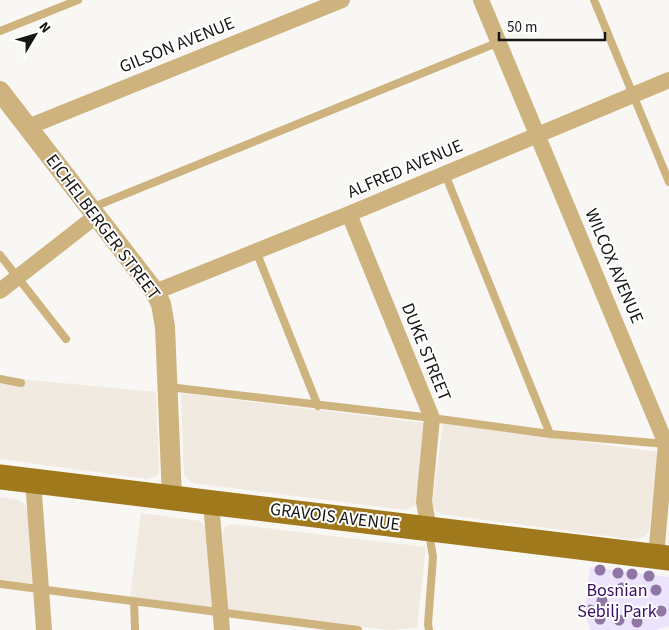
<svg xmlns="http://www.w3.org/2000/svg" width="669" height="630" font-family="'Source Sans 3',sans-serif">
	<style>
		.built { fill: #f0eae0 }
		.green { fill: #ece3fd }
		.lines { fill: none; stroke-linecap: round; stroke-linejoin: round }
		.service { stroke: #ceb37f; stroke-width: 8 }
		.minor { stroke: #ceb37f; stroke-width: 16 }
		.tertiary { stroke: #ceb37f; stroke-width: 20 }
		.primary { stroke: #a1791d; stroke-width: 25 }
		.tree { fill: #8f76a5 }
		.labels { text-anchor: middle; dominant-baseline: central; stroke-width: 4; stroke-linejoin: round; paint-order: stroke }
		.street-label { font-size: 18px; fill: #171615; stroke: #fff }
		.park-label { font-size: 18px; fill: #390d64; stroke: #fff }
	</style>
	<rect width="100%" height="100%" fill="#f9f7f4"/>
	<!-- built -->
	<path class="built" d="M 20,379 L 156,392 L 159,470 L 156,476 L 147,479 L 0,459 L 0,382 L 18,384 Z
		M 181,393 L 425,423 L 415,506 L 405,510 L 192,483 L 184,475 Z
		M 443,423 L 659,452 L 649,531 L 645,536 L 639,539 L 630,539 L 441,514 L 435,510 L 432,504 Z
		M 0,497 L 19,500 L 25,505 L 28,513 L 32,584 L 0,580 Z
		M 141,513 L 200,521 L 205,526 L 208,534 L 213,608 L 130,597 Z
		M 231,524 L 426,547 L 417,628 L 388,630 L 226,609 L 223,533 L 225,527 Z"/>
	<!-- green -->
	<path class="green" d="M 590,567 L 669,577 L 669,626 L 656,630 L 590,630 L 585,611 Z"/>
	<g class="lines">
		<!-- service -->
		<path class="service" d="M 594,0 L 669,182
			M 0,31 L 78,0
			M 445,174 L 550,434
			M 91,208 L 499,42
			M 256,251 L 318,406
			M 0,255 L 66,339
			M 0,379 L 21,383
			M 169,387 L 432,418 L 550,434 L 666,444
			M 429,533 L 433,557 L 428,624 L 429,630
			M 0,584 L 358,630
			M 134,602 L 135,630"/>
		<!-- minor -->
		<path class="minor" d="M 481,0 L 666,444 L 656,556
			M 28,127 L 342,0
			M 349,214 L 432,418 L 424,502 L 429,529
			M 0,291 L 96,216
			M 155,292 L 349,214 L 669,80
			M 33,480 L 44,630
			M 211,503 L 222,630"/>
		<!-- tertiary -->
		<path class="tertiary" d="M 0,91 L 155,292 L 161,304 L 165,327 L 172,498"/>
		<!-- primary -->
		<path class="primary" d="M 0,477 L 669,558"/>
	</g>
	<!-- trees -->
	<g class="tree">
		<circle cx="600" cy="570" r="5.5"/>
		<circle cx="618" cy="573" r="5.5"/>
		<circle cx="632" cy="574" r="5.5"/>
		<circle cx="649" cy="576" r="5.5"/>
		<circle cx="622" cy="588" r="5.5"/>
		<circle cx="656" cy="590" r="5.5"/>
		<circle cx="602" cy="601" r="5.5"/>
		<circle cx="590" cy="610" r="5.5"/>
		<circle cx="661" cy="611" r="5.5"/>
		<circle cx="600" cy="619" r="5.5"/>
		<circle cx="619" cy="620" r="5.5"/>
		<circle cx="637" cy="622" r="5.5"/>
	</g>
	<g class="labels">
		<!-- street labels -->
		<g class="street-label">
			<text transform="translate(177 45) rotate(-22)">GILSON AVENUE</text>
			<text transform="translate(405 169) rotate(-23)">ALFRED AVENUE</text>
			<text transform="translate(103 227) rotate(53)">EICHELBERGER STREET</text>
			<text transform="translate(614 266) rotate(67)">WILCOX AVENUE</text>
			<text transform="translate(426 352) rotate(68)">DUKE STREET</text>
			<text transform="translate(335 517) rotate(7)">GRAVOIS AVENUE</text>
		</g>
		<!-- park labels -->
		<g class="park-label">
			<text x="617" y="590">Bosnian<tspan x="617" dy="21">Sebilj Park</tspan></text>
		</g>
	</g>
	<!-- north arrow -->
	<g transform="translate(35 35) rotate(52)" stroke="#ffffff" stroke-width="4" paint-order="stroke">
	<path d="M0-4L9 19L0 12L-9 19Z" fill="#171615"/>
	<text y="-8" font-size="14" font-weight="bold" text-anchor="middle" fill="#171615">N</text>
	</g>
	<!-- scale -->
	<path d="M499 32v8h106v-8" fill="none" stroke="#171615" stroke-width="2.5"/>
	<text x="507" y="32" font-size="15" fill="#171615" stroke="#ffffff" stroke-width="4" paint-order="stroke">50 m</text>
</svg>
